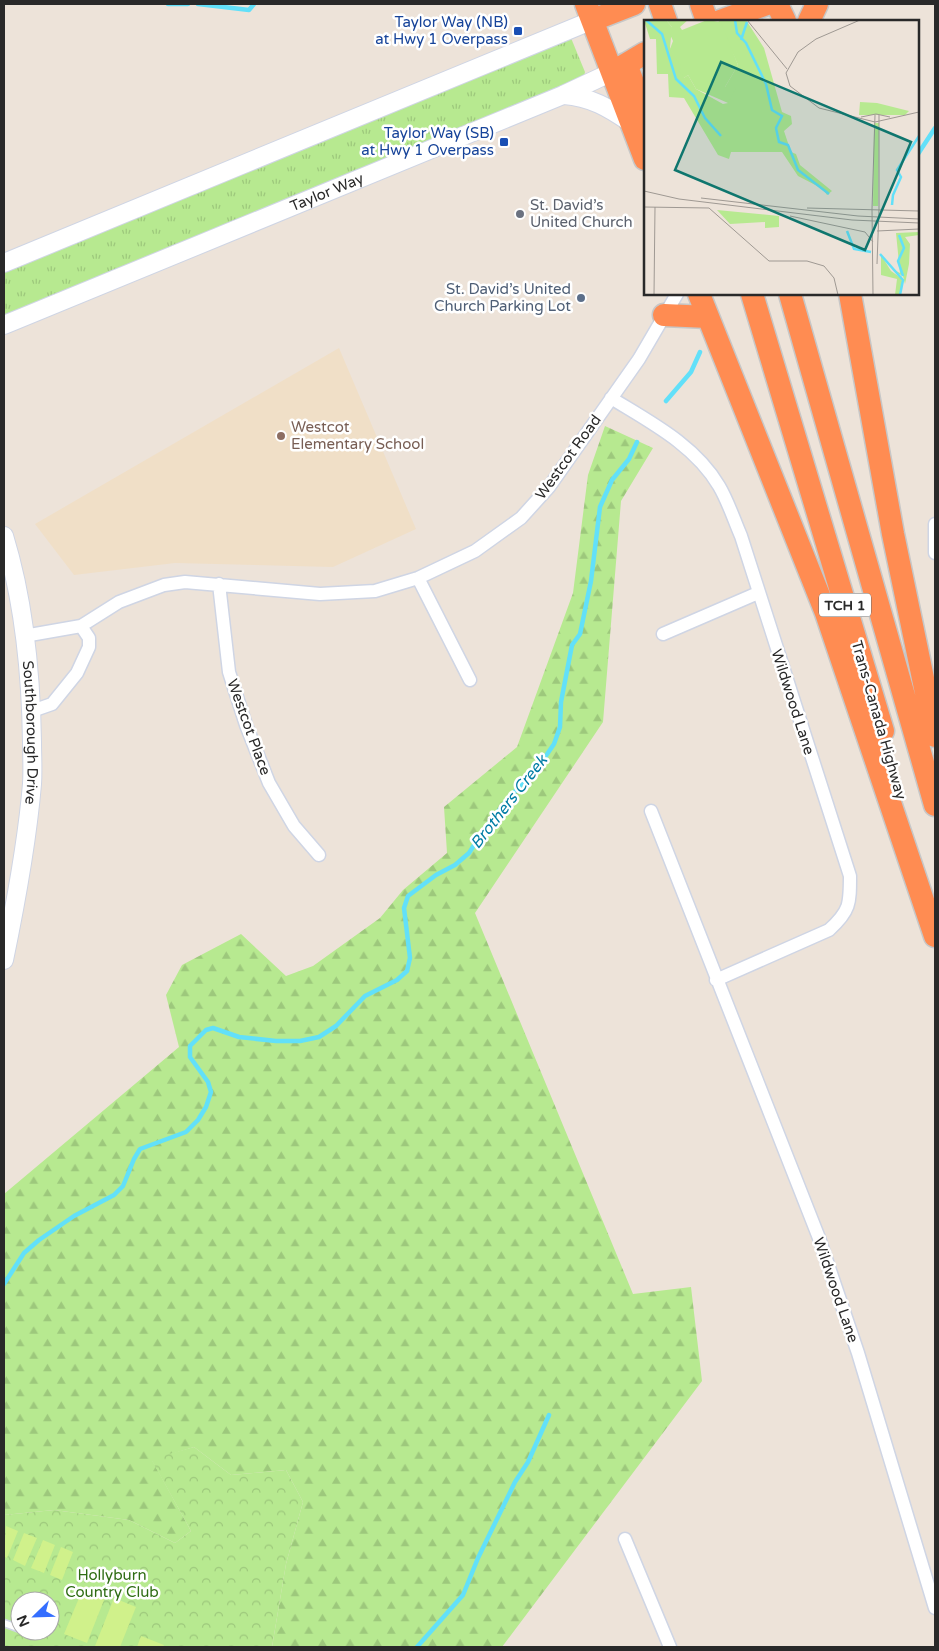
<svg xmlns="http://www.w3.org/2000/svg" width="939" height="1651" font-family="'Varela Round',sans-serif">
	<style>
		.education { fill: #f0dfc7 }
		.grass { fill: url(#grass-tufts) }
		.forest { fill: url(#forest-firs) }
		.park { fill: url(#park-crowns); fill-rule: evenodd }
		.pitch { fill: #d0f18b }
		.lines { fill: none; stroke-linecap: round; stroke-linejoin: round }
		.stream { stroke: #62e0f9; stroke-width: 4.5 }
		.lane-casing { stroke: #cfd5e4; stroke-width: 9 }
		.street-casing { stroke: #cfd5e4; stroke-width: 15 }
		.secondary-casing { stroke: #cfd5e4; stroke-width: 20 }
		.highway-casing { stroke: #c7c7c7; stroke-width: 25 }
		.lane { stroke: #fff; stroke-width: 6 }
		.street { stroke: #fff; stroke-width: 12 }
		.secondary { stroke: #fff; stroke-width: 18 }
		.highway { stroke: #ff8c52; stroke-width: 22 }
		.transit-dot { fill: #1a4fb4; stroke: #fff; stroke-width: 2 }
		.worship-dot { fill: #6b7280; stroke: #fff; stroke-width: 2 }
		.service-dot { fill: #5c6f8a; stroke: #fff; stroke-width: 2 }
		.education-dot { fill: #8d6e63; stroke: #fff; stroke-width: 2 }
		.labels { text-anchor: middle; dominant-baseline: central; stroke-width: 5; stroke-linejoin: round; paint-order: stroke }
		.shield { fill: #fff; stroke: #696969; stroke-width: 1 }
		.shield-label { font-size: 14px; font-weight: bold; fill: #292929 }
		.transit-label { font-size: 15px; fill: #164399; stroke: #fff; text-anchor: end }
		.street-label { font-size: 15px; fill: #292929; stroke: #fff }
		.worship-label { font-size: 15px; fill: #5b616d; stroke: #fff; text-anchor: start }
		.service-label { font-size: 15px; fill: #4e5e75; stroke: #fff; text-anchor: end }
		.education-label { font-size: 15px; fill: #785e54; stroke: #fff; text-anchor: start }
		.park-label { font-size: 15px; fill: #2e6c13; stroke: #fff }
		.water-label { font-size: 16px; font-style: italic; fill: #017da5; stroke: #fff }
		.inset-river { fill: none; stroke: #62e0f9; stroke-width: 2.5 }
		.inset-road { fill: none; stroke: #9f9993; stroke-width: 1 }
		.view { fill: #0f766e; fill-opacity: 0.15; stroke: #0f766e; stroke-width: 2.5 }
		.inset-edge { fill: none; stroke: #292929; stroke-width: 2.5 }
	</style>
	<defs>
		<pattern id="grass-tufts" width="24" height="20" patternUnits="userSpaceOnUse" patternTransform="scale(1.25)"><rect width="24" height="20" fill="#b7e990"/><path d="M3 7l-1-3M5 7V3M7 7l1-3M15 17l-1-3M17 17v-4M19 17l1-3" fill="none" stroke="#9dc87c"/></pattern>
		<pattern id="forest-firs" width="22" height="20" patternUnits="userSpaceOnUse" patternTransform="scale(1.25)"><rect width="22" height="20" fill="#b7e990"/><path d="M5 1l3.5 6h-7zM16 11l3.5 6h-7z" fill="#9dc87c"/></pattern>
		<pattern id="park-crowns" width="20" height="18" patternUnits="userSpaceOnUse" patternTransform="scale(1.25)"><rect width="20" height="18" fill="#b7e990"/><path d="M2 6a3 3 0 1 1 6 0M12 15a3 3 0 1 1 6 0" fill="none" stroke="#9dc87c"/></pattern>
	</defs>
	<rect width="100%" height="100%" fill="#ede3d9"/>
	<!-- education -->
	<path class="education" d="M 339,348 L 416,529 L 333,567 L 175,563 L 74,575 L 35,524 Z"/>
	<!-- grass -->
	<path class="grass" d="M 569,37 L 571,38 L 585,72 L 584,76 L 4,318 L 4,273 Z"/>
	<!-- forest -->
	<path class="forest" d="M 605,426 L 653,448 L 621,501 L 603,722 L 475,913 L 633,1294 L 691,1287 L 702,1381 L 502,1647 L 272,1647 L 286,1564 L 303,1502 L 286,1470 L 231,1475 L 194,1447 L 152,1460 L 191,1531 L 175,1543 L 129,1520 L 54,1510 L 4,1515 L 4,1194 L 179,1047 L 166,995 L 182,965 L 241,934 L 286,976 L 313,966 L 380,918 L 403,890 L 447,853 L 444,807 L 517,747 L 573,593 L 588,475 Z"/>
	<!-- park -->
	<path class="park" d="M 194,1447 L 231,1475 L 286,1470 L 303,1502 L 286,1564 L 272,1647 L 4,1647 L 4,1515 L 54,1510 L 129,1520 L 175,1543 L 191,1531 L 151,1459 ZM 20,1601 L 50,1601 L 50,1631 L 20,1631 Z"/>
	<!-- pitch -->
	<path class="pitch" d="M 6,1526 L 18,1531 L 7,1558 L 4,1557 Z
		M 24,1533 L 37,1538 L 25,1566 L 13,1560 Z
		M 43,1540 L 55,1545 L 44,1573 L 31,1568 Z
		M 61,1547 L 73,1552 L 62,1580 L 50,1575 Z
		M 84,1586 L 106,1595 L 87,1643 L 64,1634 Z
		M 114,1598 L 136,1607 L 120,1647 L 97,1647 L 95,1646 Z
		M 141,1636 L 164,1645 L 163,1647 L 137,1647 Z"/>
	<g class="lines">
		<!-- stream -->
		<path class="stream" d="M 168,4 L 188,4
			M 198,4 L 249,10 L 254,4
			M 918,154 L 935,128
			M 666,401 L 691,372 L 700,352
			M 4,1284 L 24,1253 L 39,1240 L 74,1216 L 114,1195 L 123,1186 L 134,1159 L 140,1149 L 186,1132 L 198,1120 L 206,1107 L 211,1092 L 208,1082 L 190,1057 L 190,1046 L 206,1030 L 213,1028 L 239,1037 L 276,1041 L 300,1041 L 319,1037 L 336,1026 L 365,996 L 397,980 L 407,971 L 410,958 L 404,908 L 408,896 L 436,875 L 455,865 L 469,853 L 483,831 L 508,799 L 541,763 L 554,744 L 560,727 L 561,702 L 572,645 L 580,634 L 591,581 L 600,507 L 612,480 L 629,459 L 637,442
			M 417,1647 L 463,1595 L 478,1558 L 515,1482 L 528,1462 L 549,1415"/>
		<defs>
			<path id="lane" d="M 4,1623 L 20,1629
				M 26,1631 L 31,1633"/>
			<path id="street" d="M 611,398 C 650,422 695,445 719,486 C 728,501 734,520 741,536 L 850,876 C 850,904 850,911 829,930 L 716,980
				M 935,524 L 935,553
				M 418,578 L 470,680
				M 219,584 L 229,672 L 246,725 L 269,783 L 294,826 L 319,855
				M 663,634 L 758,593
				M 24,636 L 81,626 L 119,602 L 164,585 L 185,582 L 320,594 L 375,591 L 418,578 L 475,551 L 521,518 L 549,487 L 639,359 L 677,294
				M 32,711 L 52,704 L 77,673 L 89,647 L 89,638 L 81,626
				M 651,811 L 819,1238 L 858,1353 L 935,1608
				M 625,1539 L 670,1647"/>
			<g id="secondary">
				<path d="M 564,95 C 591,97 609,108 631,123"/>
				<path d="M 4,263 L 593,20"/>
				<path id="s1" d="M 4,325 L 563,95 L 612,72"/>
				<path id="s2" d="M 4,536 C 24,601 31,674 32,742 C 32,756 33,770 32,784 C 27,843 16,902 4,960"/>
			</g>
			<path id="highway" d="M 586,4 L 645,159
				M 660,4 L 666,21
				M 701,4 L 707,21
				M 777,4 L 785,21
				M 593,20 L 634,4
				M 720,21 L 767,4
				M 809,21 L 817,4
				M 626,64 L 645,114
				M 613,72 L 645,53
				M 699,294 L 826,613 L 935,936
				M 752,294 L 883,731
				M 790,294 L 935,805
				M 850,294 L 893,534 L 935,736
				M 664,315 L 708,317"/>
		</defs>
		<!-- lane casing -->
		<use href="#lane" class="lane-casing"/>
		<!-- street casing -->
		<use href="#street" class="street-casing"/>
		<!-- secondary casing -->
		<use href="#secondary" class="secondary-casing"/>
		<!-- highway casing -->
		<use href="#highway" class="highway-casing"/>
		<!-- lane -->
		<use href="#lane" class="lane"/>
		<!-- street -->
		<use href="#street" class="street"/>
		<!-- secondary -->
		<use href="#secondary" class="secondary"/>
		<!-- highway -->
		<use href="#highway" class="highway"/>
	</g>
	<!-- markers -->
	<g class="transit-dot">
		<rect x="513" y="26" width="10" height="10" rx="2.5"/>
		<rect x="499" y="137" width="10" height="10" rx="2.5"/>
	</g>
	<circle class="worship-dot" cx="520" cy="214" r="5"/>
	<circle class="service-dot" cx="581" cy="298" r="5"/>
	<circle class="education-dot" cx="281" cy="436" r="5"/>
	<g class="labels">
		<!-- shield labels -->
		<rect class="shield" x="819" y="593.5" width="52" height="23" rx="4"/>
		<g class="shield-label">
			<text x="845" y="605">TCH 1</text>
		</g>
		<!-- transit labels -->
		<g class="transit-label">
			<text x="508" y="22">Taylor Way (NB)<tspan x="508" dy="17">at Hwy 1 Overpass</tspan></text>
			<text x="494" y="133">Taylor Way (SB)<tspan x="494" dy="17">at Hwy 1 Overpass</tspan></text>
		</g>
		<!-- street labels -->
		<g class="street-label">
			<text stroke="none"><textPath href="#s1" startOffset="349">Taylor Way</textPath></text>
			<text transform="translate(568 457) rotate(-54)">Westcot Road</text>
			<text transform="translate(793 702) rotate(72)">Wildwood Lane</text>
			<text transform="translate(879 720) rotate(74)">Trans-Canada Highway</text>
			<text transform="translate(249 727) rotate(70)">Westcot Place</text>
			<text stroke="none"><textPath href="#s2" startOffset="199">Southborough Drive</textPath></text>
			<text transform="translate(836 1290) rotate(71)">Wildwood Lane</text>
		</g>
		<!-- worship labels -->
		<g class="worship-label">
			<text x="530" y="205">St. David’s<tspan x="530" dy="17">United Church</tspan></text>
		</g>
		<!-- service labels -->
		<g class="service-label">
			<text x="571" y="289">St. David’s United<tspan x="571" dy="17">Church Parking Lot</tspan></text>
		</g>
		<!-- education labels -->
		<g class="education-label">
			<text x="291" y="427">Westcot<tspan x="291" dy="17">Elementary School</tspan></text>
		</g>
		<!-- park labels -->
		<g class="park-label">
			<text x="112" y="1575">Hollyburn<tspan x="112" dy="17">Country Club</tspan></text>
		</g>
		<!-- water labels -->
		<g class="water-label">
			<text transform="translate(509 802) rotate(-52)">Brothers Creek</text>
		</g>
	</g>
	<!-- overview -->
	<g transform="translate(644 20)">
		<rect width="275" height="275" fill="#ede3d9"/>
		<path d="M 230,103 L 235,103 L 234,186 L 229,186 Z" fill="#b7e990"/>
		<path d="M 0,0 L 22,0 L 28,7 L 26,28 L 39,47 L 40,58 L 44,55 L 52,69 L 79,84 L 84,83 L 81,67 L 94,45 L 74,0 L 102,0 L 120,28 L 138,92 L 147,96 L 148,104 L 140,111 L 147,132 L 152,134 L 156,145 L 188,171 L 183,175 L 179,169 L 154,156 L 138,132 L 87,132 L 85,139 L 74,135 L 40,78 L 25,77 L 24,54 L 13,54 L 12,19 L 6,19 ZM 275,212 L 275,215 L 261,217 L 266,224 L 265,244 L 261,264 L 256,275 L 261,264 L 259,256 L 253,253 L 248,249 L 237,231 L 248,249 L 256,253 L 252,213 ZM 237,235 L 247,251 L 257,258 L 259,263 L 255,275 L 251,275 L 253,259 L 237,255 Z" fill="#b7e990"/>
		<path d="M 22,0 L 44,0 L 36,7 L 38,10 L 63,0 L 77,2 L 94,45 L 81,67 L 92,68 L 84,83 L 52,69 L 44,55 L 40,58 L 35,50 L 38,47 L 26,29 L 29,21 L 24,10 L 28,7 ZM 216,82 L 233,83 L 265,91 L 261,95 L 215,95 ZM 73,190 L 135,196 L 135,207 L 121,208 L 121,202 L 86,204 Z" fill="#b7e990"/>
		<path class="inset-river" d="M 2,0 L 18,14 L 32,59 L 50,76 L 61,98 L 77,116M 91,0 L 93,13 L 102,23 L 122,64 L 128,90 L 138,96 L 132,108 L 135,122 L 144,125 L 154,150 L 185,174M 97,20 L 103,2M 248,185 L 249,175 L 257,157 L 253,150 L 275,116M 203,211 L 210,229 L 227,232M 255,215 L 260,228 L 254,241 L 259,256M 236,234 L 259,260 L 256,275"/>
		<path class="inset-road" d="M 103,0 L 143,49M 216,0 L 172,19 L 154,32 L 142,53 L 146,66 L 175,88 L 231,102 L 275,92M 235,95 L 235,189M 217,97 L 232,94 L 246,97M 0,171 L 35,179 L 208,200 L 275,203M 57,178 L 214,196 L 275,199M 0,187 L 65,188 L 125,241 L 163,241 L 180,246 L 190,258 L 194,275M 163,188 L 275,191M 228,189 L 231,95M 228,189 L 229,275M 146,196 L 221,212 L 229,222M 233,211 L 275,209M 233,244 L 235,189M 10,275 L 11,187"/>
		<path class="view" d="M 77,42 L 267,122 L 221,230 L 31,150 Z"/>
		<rect width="275" height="275" class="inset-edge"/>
	</g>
	<!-- border -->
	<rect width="939" height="1651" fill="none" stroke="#292929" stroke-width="10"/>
	<!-- north arrow -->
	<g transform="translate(35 1616) rotate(247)"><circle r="24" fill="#ffffff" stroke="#a9a9a9"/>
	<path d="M0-4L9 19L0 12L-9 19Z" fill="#346eff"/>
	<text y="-8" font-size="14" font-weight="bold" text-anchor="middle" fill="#292929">N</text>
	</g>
</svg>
